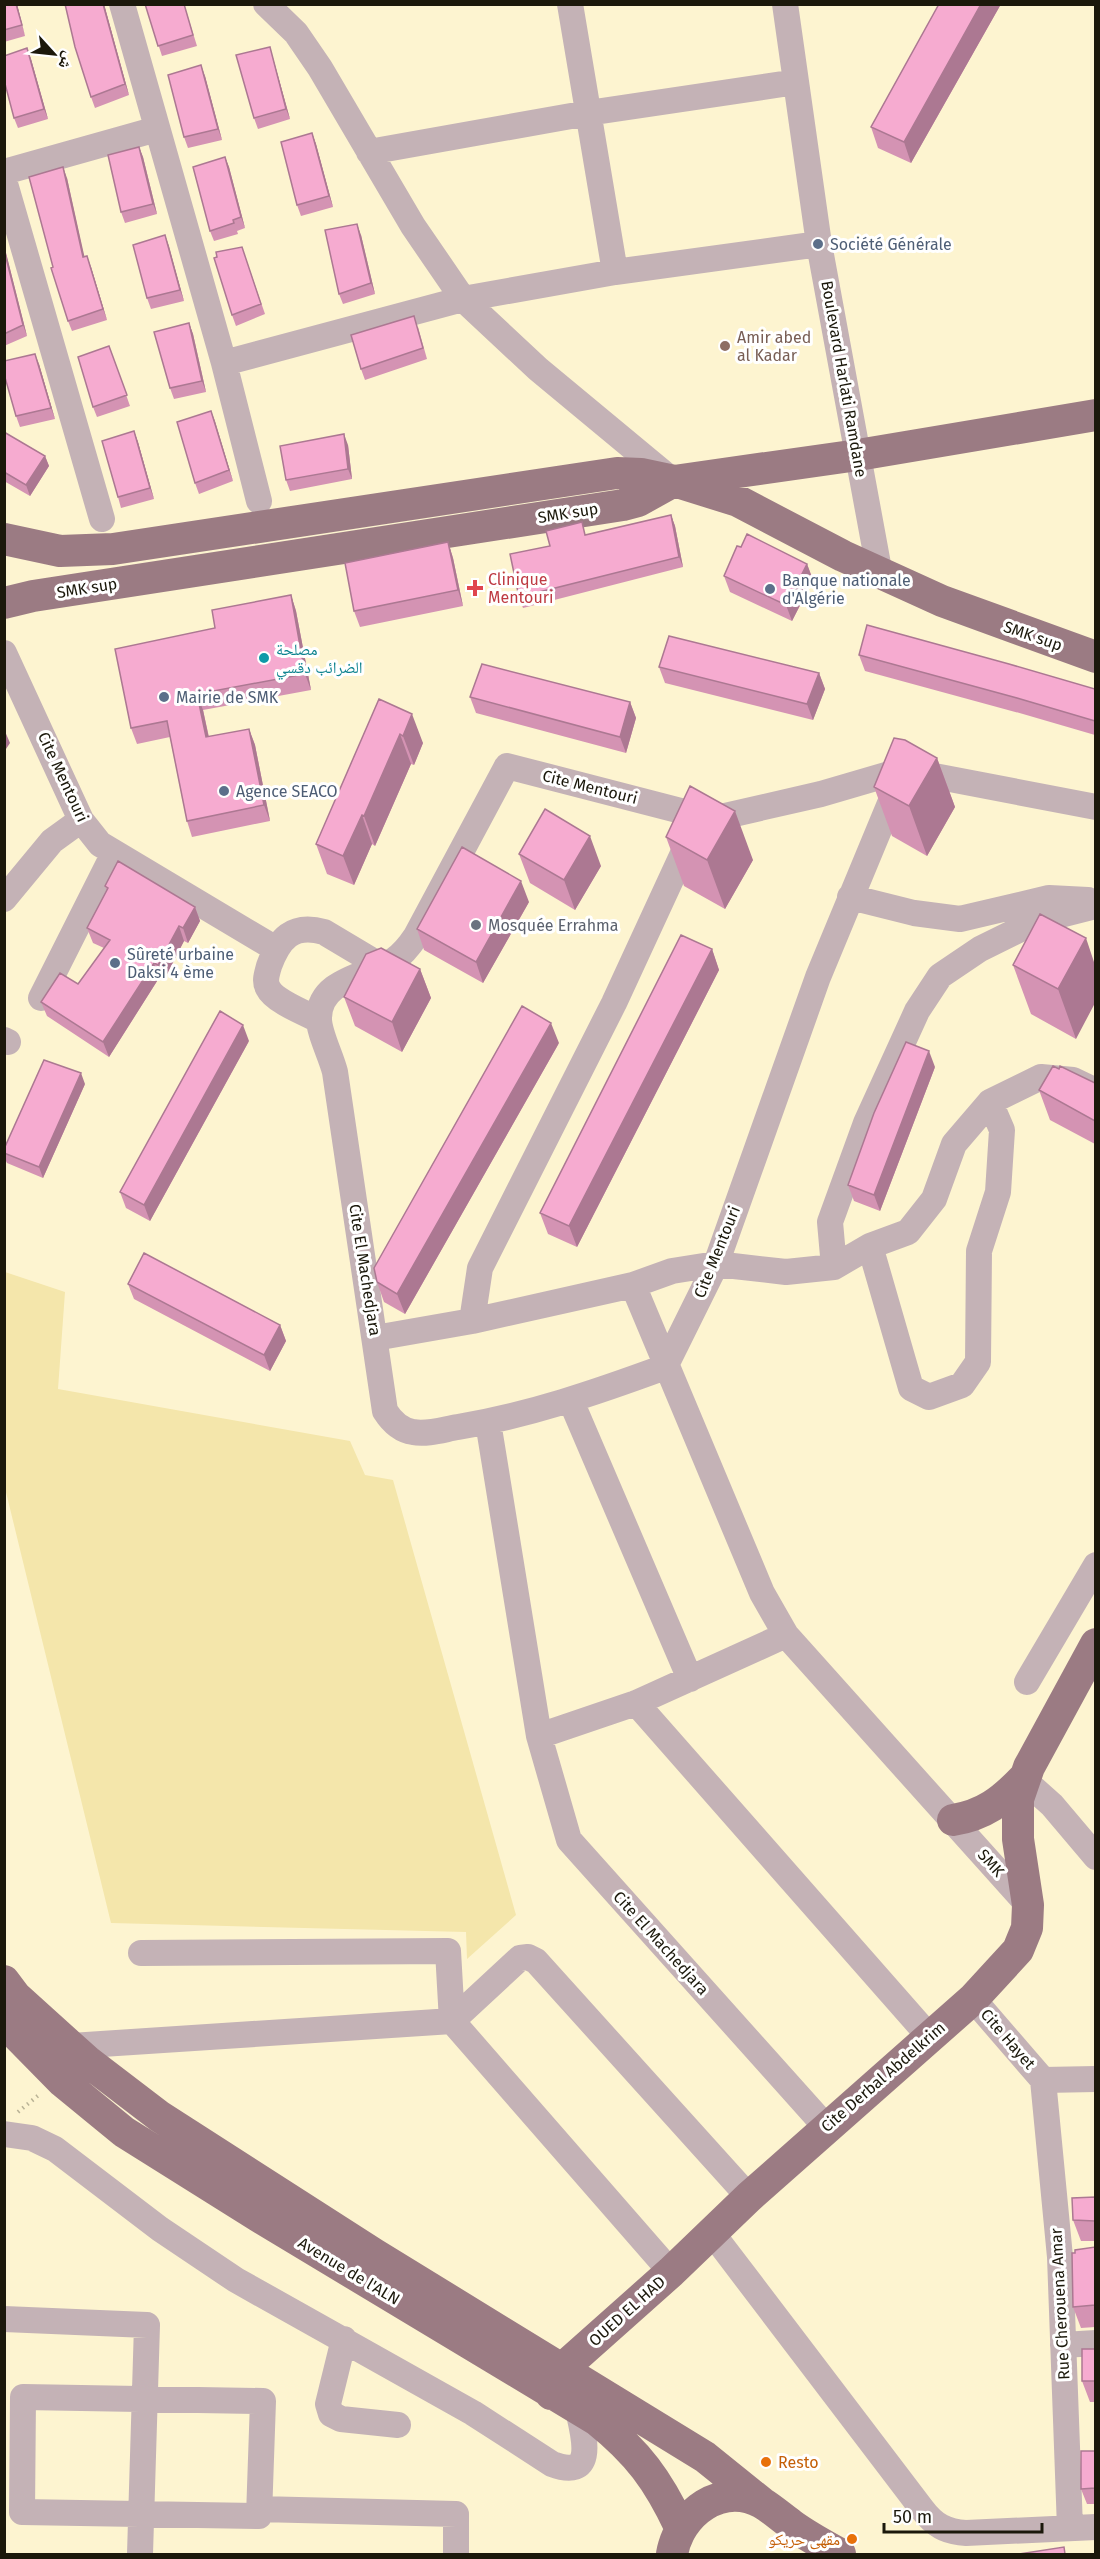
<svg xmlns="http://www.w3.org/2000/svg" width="1100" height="2559" font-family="'Fira Sans','Noto Naskh Arabic',sans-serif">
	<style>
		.green { fill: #f4e6ab }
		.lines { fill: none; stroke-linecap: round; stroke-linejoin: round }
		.path { stroke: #b9b295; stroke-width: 4; stroke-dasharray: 1.5 4.5; stroke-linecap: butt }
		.minor { stroke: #c4b2b6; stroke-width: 26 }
		.major { stroke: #9b7b83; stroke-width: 32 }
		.wall { fill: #d493b3 }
		.shaded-wall { fill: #ac7892 }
		.building { fill: #f6abd0; stroke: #ac7892; stroke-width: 1.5 }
		.service-dot { fill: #5c6f8a; stroke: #fff; stroke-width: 2 }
		.education-dot { fill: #8d6e63; stroke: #fff; stroke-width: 2 }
		.health-dot { fill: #e0444e; stroke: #fff; stroke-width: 2 }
		.culture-dot { fill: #0f9aa8; stroke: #fff; stroke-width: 2 }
		.worship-dot { fill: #6b7280; stroke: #fff; stroke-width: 2 }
		.food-dot { fill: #e8710a; stroke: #fff; stroke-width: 2 }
		.labels { text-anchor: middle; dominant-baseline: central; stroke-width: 6; stroke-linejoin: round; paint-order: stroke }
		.service-label { font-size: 16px; fill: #4e5e75; stroke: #fff; text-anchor: start }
		.education-label { font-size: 16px; fill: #785e54; stroke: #fff; text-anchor: start }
		.street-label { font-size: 16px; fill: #1b180b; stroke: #fff }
		.health-label { font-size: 16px; fill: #be3a42; stroke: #fff; text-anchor: start }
		.culture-label { font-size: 16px; fill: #0d838f; stroke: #fff; text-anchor: start }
		.worship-label { font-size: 16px; fill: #5b616d; stroke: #fff; text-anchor: start }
		.food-label { font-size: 16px; fill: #c56008; stroke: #fff; text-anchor: start }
	</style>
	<rect width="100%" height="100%" fill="#fdf4d0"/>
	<!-- green -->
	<path class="green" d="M 5,1272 L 65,1292 L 58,1389 L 350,1441 L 365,1475 L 393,1480 L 516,1915 L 467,1959 L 466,1932 L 111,1923 L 5,1488 Z"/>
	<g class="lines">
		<!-- path -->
		<path class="path" d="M 18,2112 L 40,2094"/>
		<!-- minor -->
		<path class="minor" d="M 122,4 L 224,363 L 259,501
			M 266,4 L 296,33 L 320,68 L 413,226 L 463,299 L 538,369 L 673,481
			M 570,4 L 615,272
			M 785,4 L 819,244 L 880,575
			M 369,152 L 588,113 L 796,82
			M 4,172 L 157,129
			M 4,180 L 102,519
			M 224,363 L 463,299 L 615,272 L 819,244
			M 4,653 L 81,820 L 100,844 L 276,949
			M 898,784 L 818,977 L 716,1264 L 665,1367 C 597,1392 530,1415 458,1427 C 445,1429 427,1435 413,1432 C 400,1430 392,1422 385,1411 L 335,1072 C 331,1056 319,1033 319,1019 C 318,979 368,976 394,960 C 403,954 410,945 416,936 L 507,766 L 712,819 L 821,794 L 903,770 L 1096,807
			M 850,897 L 914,913 L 960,919 L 1049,898 L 1088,900
			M 4,899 L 52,841 L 81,820
			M 41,998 L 114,853
			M 319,1020 C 305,1013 274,1001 268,988 C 264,981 267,974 269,966 C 279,939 292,923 324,932 L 381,966
			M 4,1040 L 8,1042
			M 870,1246 L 911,1388 L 929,1397 L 962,1385 L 978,1362 L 979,1251 L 998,1192 L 1002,1130 L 990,1102
			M 834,1267 L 830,1222 L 866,1123 L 917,1011 L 940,976 L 980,949 L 1037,921 L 1096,906
			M 633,1285 L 762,1593 L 786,1635 L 1028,1905
			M 472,1321 L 480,1268 L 614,1003 L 692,834
			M 375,1338 L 472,1321 L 633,1285 L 672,1271 L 716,1264 L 786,1272 L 834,1267 L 870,1246 L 908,1232 L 934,1199 L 954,1144 L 990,1102 L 1041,1077 L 1073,1080 L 1096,1091
			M 571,1401 L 690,1679
			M 488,1422 L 539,1736 L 569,1840 L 826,2127
			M 1027,1682 L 1096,1565
			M 636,1703 L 929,2036
			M 539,1736 L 636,1703 L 786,1635
			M 1023,1779 L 1052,1805 L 1096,1857
			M 973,1999 L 1043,2080
			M 71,2046 L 452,2021 L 448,1951 L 141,1953
			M 1043,2080 L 1060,2257 L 1070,2528
			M 1043,2080 L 1096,2079
			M 4,2134 L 32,2138 L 55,2149 L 160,2229 L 236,2280 L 473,2413 L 552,2464 C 597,2481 584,2436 578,2410
			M 712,2233 L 922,2509 C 934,2525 946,2532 966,2533 L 1096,2527
			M 671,2272 L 452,2021 L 520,1958 L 528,1957 L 536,1961 L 749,2197
			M 4,2319 L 147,2325 L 140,2554
			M 344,2339 L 328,2404 L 331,2414 L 341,2419 L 398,2425
			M 1063,2345 L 1096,2343
			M 23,2397 L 263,2401 L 259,2516 L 22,2512 Z
			M 259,2509 L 456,2514 L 456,2554"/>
		<!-- major -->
		<path class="major" d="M 4,539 L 60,551 L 113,549 L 617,473 L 641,474 L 674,481 L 858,455 L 1096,415
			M 4,603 L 33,596 L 623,505 L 638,501 L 674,481 L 738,501 L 843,556 L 942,601 L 1096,657
			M 953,1820 C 984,1815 1002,1801 1023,1779
			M 4,1981 L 16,1997 L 87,2061 L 159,2116 L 374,2254 L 705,2457 L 761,2502
			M 4,2022 L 63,2082 L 124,2132 L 258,2216 L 597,2420 C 638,2453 658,2480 680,2527
			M 551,2394 L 562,2369 L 671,2272 L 749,2197 L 973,1999 L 1018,1950 L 1027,1928 L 1028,1905 L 1018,1839 L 1018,1799 L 1029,1767 L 1096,1644
			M 672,2554 C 679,2513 722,2481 762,2503 C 772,2509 782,2518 792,2525 C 807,2536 824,2545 840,2554"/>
	</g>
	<!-- wall -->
	<path class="wall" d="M 4,4 L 17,4 L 25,36 L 4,42 Z
		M 104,4 L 129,95 L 95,108 L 91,97 Z
		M 145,4 L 184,4 L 197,46 L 162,56 Z
		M 939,4 L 1001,4 L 911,163 L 878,148 L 871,127 Z
		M 27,48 L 31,59 L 48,119 L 18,128 L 14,118 Z
		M 273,58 L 290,119 L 258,129 L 254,118 Z
		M 205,76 L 222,140 L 188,148 L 184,137 Z
		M 312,133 L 316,144 L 333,207 L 301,216 L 297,205 Z
		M 139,147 L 143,157 L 157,214 L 125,223 L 121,212 Z
		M 225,157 L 229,167 L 245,228 L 237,231 L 238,234 L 214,241 L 210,231 Z
		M 67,178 L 84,257 L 91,267 L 107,320 L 72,331 L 68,321 L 53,267 Z
		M 165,235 L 184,301 L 151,309 L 147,298 Z
		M 361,235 L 375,294 L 343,304 L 339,294 Z
		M 4,245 L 27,336 L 4,346 Z
		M 242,247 L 265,314 L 236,326 L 232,315 Z
		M 189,323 L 193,334 L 206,392 L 174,399 L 170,388 Z
		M 418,327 L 427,359 L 365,380 L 361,369 Z
		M 109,346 L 130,406 L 97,417 L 93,407 Z
		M 39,364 L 55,419 L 20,427 L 16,416 Z
		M 211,411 L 233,481 L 199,494 L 195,483 Z
		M 134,431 L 138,442 L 154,499 L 121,508 L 118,497 Z
		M 4,432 L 45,456 L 49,466 L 30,496 L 4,481 Z
		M 348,445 L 352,479 L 290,491 L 286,480 Z
		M 671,515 L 675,526 L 683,567 L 523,608 L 519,597 L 550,546 L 587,535 Z
		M 448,542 L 453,558 L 463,606 L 360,627 L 354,611 Z
		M 741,547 L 807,564 L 813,580 L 792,621 L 730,592 L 724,576 Z
		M 291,595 L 296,611 L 311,690 L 203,710 L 209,737 L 249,729 L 255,745 L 270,821 L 192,837 L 187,821 L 170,737 L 137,744 L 131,728 L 215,628 Z
		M 859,655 L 1095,689 L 1095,735 L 1023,714 L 865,671 Z
		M 659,667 L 819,673 L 825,689 L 813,720 L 665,683 Z
		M 470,697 L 630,702 L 636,718 L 626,753 L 476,713 Z
		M 379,699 L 423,743 L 414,765 L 411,764 L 375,846 L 372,844 L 354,885 L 327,874 L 316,844 Z
		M 937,758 L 955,807 L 927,856 L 892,836 L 874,787 Z
		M 666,837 L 753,860 L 725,909 L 684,886 Z
		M 519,854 L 601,866 L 575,910 L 530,883 Z
		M 105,886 L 195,907 L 200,921 L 188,943 L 184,941 L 164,980 L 159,978 L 109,1057 L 47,1016 L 41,1002 L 78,984 L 104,948 L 93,943 L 87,928 L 107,891 Z
		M 529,902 L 483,983 L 424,950 L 417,929 Z
		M 1086,938 L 1076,1039 L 1031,1014 L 1013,965 Z
		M 712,949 L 719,970 L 577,1247 L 548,1234 L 540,1213 Z
		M 420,969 L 431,998 L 402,1052 L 355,1026 L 344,997 Z
		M 249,1041 L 150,1221 L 126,1208 L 120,1192 Z
		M 559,1043 L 405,1314 L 384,1302 L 377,1282 Z
		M 935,1067 L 880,1211 L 854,1201 L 848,1185 Z
		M 1059,1069 L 1095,1083 L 1095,1144 L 1050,1120 L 1039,1090 Z
		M 85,1084 L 43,1178 L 7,1163 L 4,1157 L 4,1149 Z
		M 128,1284 L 280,1325 L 286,1341 L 270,1371 L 134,1299 Z
		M 1095,2197 L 1095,2241 L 1081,2241 L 1073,2220 Z
		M 1095,2247 L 1095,2327 L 1081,2328 L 1073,2307 L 1075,2253 Z
		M 1095,2349 L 1095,2402 L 1090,2402 L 1082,2381 Z
		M 1095,2451 L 1095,2504 L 1087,2504 L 1081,2489 Z"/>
	<!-- shaded-wall -->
	<path class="shaded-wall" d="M 16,4 L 17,4 L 25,36 L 22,25 Z
		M 103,4 L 104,4 L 129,95 L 125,84 Z
		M 981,4 L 1001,4 L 911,163 L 904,142 Z
		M 270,47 L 273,58 L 290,119 L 286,109 Z
		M 27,48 L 31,59 L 48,119 L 44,109 Z
		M 201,65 L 205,76 L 222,140 L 218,129 Z
		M 312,133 L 316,144 L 333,207 L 329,196 Z
		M 139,147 L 143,157 L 157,214 L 153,204 Z
		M 225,157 L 229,167 L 245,228 L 241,217 Z
		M 63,167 L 67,178 L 87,268 L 83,257 Z
		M 357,224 L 361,235 L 375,294 L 371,283 Z
		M 165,235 L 169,246 L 184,301 L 180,290 Z
		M 4,245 L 27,336 L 23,325 L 4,250 Z
		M 87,256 L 91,267 L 107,320 L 103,309 Z
		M 189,323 L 193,334 L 206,392 L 202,381 Z
		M 35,354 L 39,364 L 55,419 L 51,408 Z
		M 211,411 L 215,421 L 233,481 L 229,470 Z
		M 134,431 L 138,442 L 154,499 L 150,488 Z
		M 344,434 L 348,445 L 352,479 L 348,469 Z
		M 45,456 L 49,466 L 30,496 L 26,485 Z
		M 671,515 L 675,526 L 683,567 L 679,557 Z
		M 448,542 L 453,558 L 463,606 L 458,590 Z
		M 807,564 L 813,580 L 792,621 L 786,605 Z
		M 291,595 L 296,611 L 311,690 L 305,674 Z
		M 819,673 L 825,689 L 813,720 L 807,704 Z
		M 197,694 L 203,710 L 212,753 L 206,737 Z
		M 630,702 L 636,718 L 626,753 L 620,737 Z
		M 412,714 L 423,743 L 414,765 L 403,736 Z
		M 4,729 L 10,743 L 4,752 Z
		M 249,729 L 255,745 L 270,821 L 264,805 Z
		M 400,734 L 411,764 L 375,846 L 364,816 Z
		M 937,758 L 955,807 L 927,856 L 909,806 Z
		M 735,811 L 753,860 L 725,909 L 707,860 Z
		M 362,815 L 372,844 L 354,885 L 343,856 Z
		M 590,836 L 601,866 L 575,910 L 564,880 Z
		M 521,881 L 529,902 L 483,983 L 476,962 Z
		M 195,907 L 200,921 L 188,943 L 183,928 Z
		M 179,926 L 184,941 L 164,980 L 158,965 Z
		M 1086,938 L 1095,965 L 1095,1003 L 1076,1039 L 1058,989 Z
		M 712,949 L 719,970 L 577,1247 L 569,1226 Z
		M 154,963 L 159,978 L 109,1057 L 103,1042 Z
		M 420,969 L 431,998 L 402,1052 L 392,1022 Z
		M 551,1023 L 559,1043 L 405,1314 L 397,1294 Z
		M 243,1025 L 249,1041 L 150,1221 L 144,1205 Z
		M 929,1051 L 935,1067 L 880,1211 L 874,1195 Z
		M 81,1073 L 85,1084 L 43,1178 L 39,1167 Z
		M 280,1325 L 286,1341 L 270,1371 L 264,1355 Z"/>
	<!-- building -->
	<path class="building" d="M 4,4 L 16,4 L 22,25 L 4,30 Z
		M 65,4 L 103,4 L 125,84 L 91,97 L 75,47 Z
		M 145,4 L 184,4 L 193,35 L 158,46 Z
		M 939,4 L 981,4 L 904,142 L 871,127 Z
		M 270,47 L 286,109 L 254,118 L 236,55 Z
		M 27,48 L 44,109 L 14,118 L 4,80 L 4,56 Z
		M 201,65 L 218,129 L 184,137 L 168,75 Z
		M 312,133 L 329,196 L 297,205 L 281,142 Z
		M 139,147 L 153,204 L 121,212 L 108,155 Z
		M 225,157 L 241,217 L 233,220 L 234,223 L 210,231 L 193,167 Z
		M 63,167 L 83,257 L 87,256 L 103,309 L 68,321 L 51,268 L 53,267 L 29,177 Z
		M 357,224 L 371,283 L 339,294 L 325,230 Z
		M 165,235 L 180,290 L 147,298 L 133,245 Z
		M 242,247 L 261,304 L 232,315 L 214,258 L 217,257 L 216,252 Z
		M 4,250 L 23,325 L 4,334 Z
		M 414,316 L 423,348 L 361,369 L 351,335 Z
		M 189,323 L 202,381 L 170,388 L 154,332 Z
		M 109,346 L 127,395 L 93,407 L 78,357 Z
		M 35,354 L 51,408 L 16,416 L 4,374 L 4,361 Z
		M 211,411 L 229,470 L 195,483 L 177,422 Z
		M 134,431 L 150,488 L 118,497 L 102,441 Z
		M 4,432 L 45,456 L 26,485 L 4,472 Z
		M 344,434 L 348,469 L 286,480 L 280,446 Z
		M 671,515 L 679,557 L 519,597 L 510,554 L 550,546 L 546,531 L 582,522 L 585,535 Z
		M 747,534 L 807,564 L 786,605 L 724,576 L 737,546 L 741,547 Z
		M 448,542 L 458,590 L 354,611 L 345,563 Z
		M 291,595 L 305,674 L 197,694 L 206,737 L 249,729 L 264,805 L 187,821 L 167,721 L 131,728 L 115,649 L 215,628 L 212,610 Z
		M 867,625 L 1009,664 L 1095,689 L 1095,721 L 1017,698 L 859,655 Z
		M 669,636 L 819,673 L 807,704 L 659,667 Z
		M 482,664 L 630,702 L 620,737 L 470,697 Z
		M 379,699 L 412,714 L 403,736 L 400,734 L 364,816 L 362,815 L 343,856 L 316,844 Z
		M 894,738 L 905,740 L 937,758 L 909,806 L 874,787 Z
		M 690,786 L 735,811 L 707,860 L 666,837 Z
		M 545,809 L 590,836 L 564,880 L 519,854 Z
		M 462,847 L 521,881 L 476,962 L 417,929 Z
		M 118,861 L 195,907 L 183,928 L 179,926 L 158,965 L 154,963 L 103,1042 L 41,1002 L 60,973 L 78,984 L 110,940 L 87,928 L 108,888 L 105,886 Z
		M 1040,914 L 1086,938 L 1058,989 L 1013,965 Z
		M 681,935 L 712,949 L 569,1226 L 540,1213 Z
		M 381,948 L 420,969 L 392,1022 L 344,997 L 366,954 Z
		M 522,1006 L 551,1023 L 397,1294 L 377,1282 L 374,1268 Z
		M 220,1011 L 243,1025 L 144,1205 L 120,1192 Z
		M 906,1042 L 929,1051 L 874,1195 L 848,1185 L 874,1113 Z
		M 44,1060 L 81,1073 L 39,1167 L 4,1153 L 4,1149 Z
		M 1053,1066 L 1059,1069 L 1060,1066 L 1095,1083 L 1095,1121 L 1039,1090 Z
		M 144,1253 L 280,1325 L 264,1355 L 128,1284 Z
		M 1095,2197 L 1095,2221 L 1073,2220 L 1072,2198 Z
		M 1095,2247 L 1095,2305 L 1073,2307 L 1072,2253 L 1075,2253 L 1075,2250 Z
		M 1082,2349 L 1095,2349 L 1095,2381 L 1082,2381 Z
		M 1081,2451 L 1095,2451 L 1095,2488 L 1081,2489 Z
		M 1064,2547 L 1065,2554 L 1019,2554 Z"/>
	<!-- markers -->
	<g class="service-dot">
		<circle cx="818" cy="244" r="6"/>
		<circle cx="770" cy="589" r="6"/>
		<circle cx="164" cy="697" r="6"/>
		<circle cx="224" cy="791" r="6"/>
		<circle cx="115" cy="963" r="6"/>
	</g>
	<circle class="education-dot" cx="725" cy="346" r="6"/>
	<path class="health-dot" d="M472 579h6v6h6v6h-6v6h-6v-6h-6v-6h6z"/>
	<circle class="culture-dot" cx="264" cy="658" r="6"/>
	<circle class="worship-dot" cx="476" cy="925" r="6"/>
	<g class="food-dot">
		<circle cx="766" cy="2462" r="6"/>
		<circle cx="852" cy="2539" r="6"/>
	</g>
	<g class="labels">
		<!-- service labels -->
		<g class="service-label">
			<text x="830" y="244">Société Générale</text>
			<text x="782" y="580">Banque nationale<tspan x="782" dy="18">d'Algérie</tspan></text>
			<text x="176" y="697">Mairie de SMK</text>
			<text x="236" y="791">Agence SEACO</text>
			<text x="127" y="954">Sûreté urbaine<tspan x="127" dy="18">Daksi 4 ème</tspan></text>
		</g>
		<!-- education labels -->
		<g class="education-label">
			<text x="737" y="337">Amir abed<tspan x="737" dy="18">al Kadar</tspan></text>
		</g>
		<!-- street labels -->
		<g class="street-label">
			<text transform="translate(844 379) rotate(80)">Boulevard Harlati Ramdane</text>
			<text transform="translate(568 513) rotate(-9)">SMK sup</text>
			<text transform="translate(87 588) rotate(-9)">SMK sup</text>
			<text transform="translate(1033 636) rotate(19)">SMK sup</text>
			<text transform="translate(63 777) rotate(65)">Cite Mentouri</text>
			<text transform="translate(590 787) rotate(14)">Cite Mentouri</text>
			<text transform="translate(717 1252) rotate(-68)">Cite Mentouri</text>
			<text transform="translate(365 1270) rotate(81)">Cite El Machedjara</text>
			<text transform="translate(991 1863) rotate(48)">SMK</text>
			<text transform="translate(661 1943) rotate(48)">Cite El Machedjara</text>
			<text transform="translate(1008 2039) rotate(49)">Cite Hayet</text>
			<text transform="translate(883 2077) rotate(-41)">Cite Derbal Abdelkrim</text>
			<text transform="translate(349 2271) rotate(31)">Avenue de l'ALN</text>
			<text transform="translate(1060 2304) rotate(-93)">Rue Cherouena Amar</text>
			<text transform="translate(627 2311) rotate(-42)">OUED EL HAD</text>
		</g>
		<!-- health labels -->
		<g class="health-label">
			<text x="488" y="579">Clinique<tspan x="488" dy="18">Mentouri</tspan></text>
		</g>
		<!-- culture labels -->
		<g class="culture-label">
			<text x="276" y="649">مصلحة<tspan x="276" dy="18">الضرائب دقسي</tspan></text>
		</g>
		<!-- worship labels -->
		<g class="worship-label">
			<text x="488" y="925">Mosquée Errahma</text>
		</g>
		<!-- food labels -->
		<g class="food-label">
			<text x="778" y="2462">Resto</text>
			<text x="840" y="2539" text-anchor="end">مقهى حريكو</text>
		</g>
	</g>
	<!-- border -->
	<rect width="1100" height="2559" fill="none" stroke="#1b180b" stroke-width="12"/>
	<!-- north arrow -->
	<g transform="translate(54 54) rotate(117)" stroke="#ffffff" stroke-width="4.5" paint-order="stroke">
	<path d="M0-4.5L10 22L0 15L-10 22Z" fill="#1b180b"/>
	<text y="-9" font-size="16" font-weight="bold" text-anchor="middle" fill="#1b180b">ش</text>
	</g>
	<!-- scale -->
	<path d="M884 2523v9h158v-9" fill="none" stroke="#1b180b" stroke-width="3"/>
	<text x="893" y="2523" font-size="18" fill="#1b180b" stroke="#ffffff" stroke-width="4.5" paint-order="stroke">50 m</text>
</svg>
